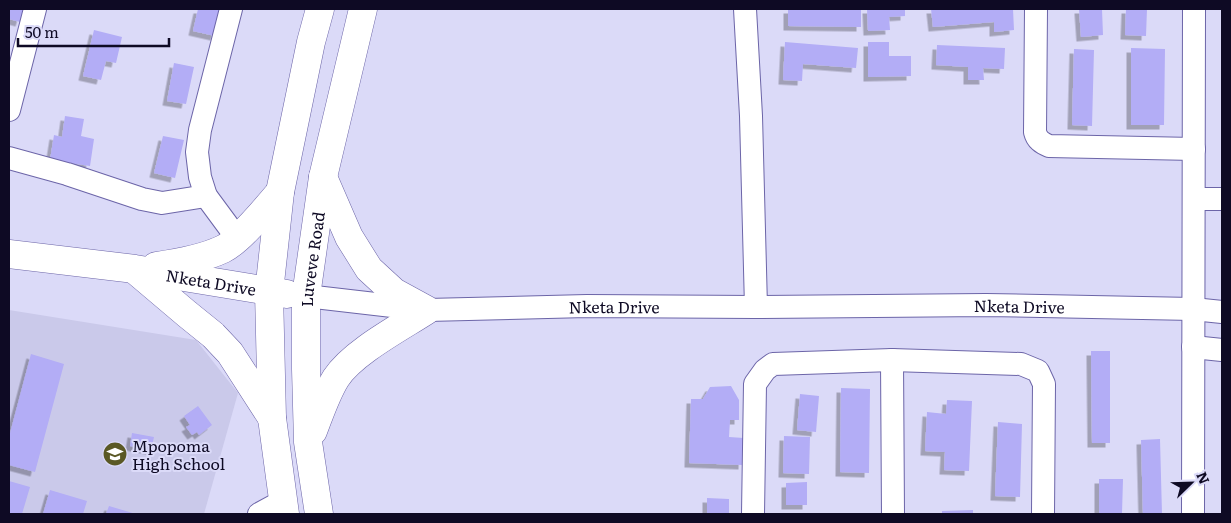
<svg xmlns="http://www.w3.org/2000/svg" width="1231" height="523" font-family="Literata,serif">
	<style>
		.built { fill: #cac9ea }
		.building { fill: #b3adf6; filter: url(#shadow) }
		.lines { fill: none; stroke-linecap: round; stroke-linejoin: round }
		.street-casing { stroke: #6c65a8; stroke-width: 24 }
		.secondary-casing { stroke: #6c65a8; stroke-width: 29 }
		.street { stroke: #fff; stroke-width: 22 }
		.secondary { stroke: #fff; stroke-width: 28 }
		.labels { text-anchor: middle; dominant-baseline: central; stroke-width: 4; stroke-linejoin: round; paint-order: stroke }
		.street-label { font-size: 16px; fill: #0e0a24; stroke: #dbdaf8 }
		.poi-label { font-size: 16px; fill: #0e0a24; stroke: #dbdaf8; text-anchor: start }
	</style>
	<defs>
		<filter id="shadow"><feDropShadow dx="-4.5" dy="4.5" stdDeviation="0" flood-color="#0004"/></filter>
	</defs>
	<rect width="100%" height="100%" fill="#dbdaf8"/>
	<!-- built -->
	<path class="built" d="M 9,310 L 196,340 L 238,393 L 204,514 L 9,514 Z"/>
	<!-- building -->
	<path class="building" d="M 9,9 L 24,9 L 20,22 L 9,19 Z
		M 198,9 L 222,9 L 215,36 L 193,31 Z
		M 788,9 L 861,9 L 861,27 L 788,26 Z
		M 867,9 L 905,9 L 905,16 L 889,17 L 890,30 L 868,31 Z
		M 931,9 L 1013,9 L 1014,30 L 994,32 L 994,22 L 933,27 Z
		M 1079,9 L 1102,9 L 1103,35 L 1081,37 Z
		M 1126,9 L 1147,9 L 1146,36 L 1125,35 Z
		M 94,30 L 122,37 L 116,63 L 106,61 L 101,80 L 83,76 Z
		M 785,42 L 858,48 L 856,68 L 803,64 L 802,81 L 783,80 Z
		M 868,42 L 889,42 L 889,56 L 911,56 L 911,76 L 868,77 Z
		M 937,45 L 1005,48 L 1004,69 L 983,68 L 984,80 L 968,80 L 968,67 L 936,65 Z
		M 1131,48 L 1165,49 L 1164,125 L 1131,125 Z
		M 1074,49 L 1094,50 L 1092,126 L 1072,125 Z
		M 174,63 L 194,67 L 186,104 L 167,101 Z
		M 65,116 L 84,119 L 81,136 L 94,139 L 90,166 L 50,160 L 54,135 L 62,137 Z
		M 163,136 L 184,140 L 175,178 L 154,173 Z
		M 1091,351 L 1110,351 L 1110,443 L 1092,443 Z
		M 31,354 L 64,364 L 35,472 L 9,465 L 9,437 Z
		M 731,386 L 739,400 L 739,420 L 730,420 L 729,437 L 744,438 L 743,465 L 689,463 L 691,399 L 703,399 L 710,387 Z
		M 841,388 L 870,389 L 869,473 L 840,472 Z
		M 800,394 L 819,396 L 816,432 L 797,430 Z
		M 947,400 L 972,401 L 969,471 L 944,470 L 945,452 L 925,451 L 927,412 L 946,414 Z
		M 198,406 L 212,425 L 199,435 L 197,432 L 192,435 L 186,427 L 190,425 L 184,416 Z
		M 998,422 L 1022,424 L 1020,497 L 995,496 Z
		M 132,433 L 154,437 L 151,450 L 130,446 Z
		M 784,436 L 810,437 L 809,474 L 783,473 Z
		M 1160,439 L 1162,514 L 1143,514 L 1141,440 Z
		M 1099,479 L 1123,479 L 1122,514 L 1099,514 Z
		M 9,481 L 30,487 L 22,514 L 9,514 Z
		M 807,482 L 807,505 L 786,505 L 786,483 Z
		M 50,490 L 87,501 L 83,514 L 43,514 Z
		M 707,498 L 729,499 L 729,514 L 707,514 Z
		M 109,506 L 136,514 L 106,514 Z
		M 973,510 L 973,514 L 942,514 L 942,511 Z"/>
	<g class="lines">
		<defs>
			<g id="street">
				<path d="M 231,9 L 200,130 L 197,152 L 200,177 L 206,196 L 237,238"/>
				<path d="M 745,9 L 751,116 L 756,307"/>
				<path d="M 1036,9 L 1035,132 C 1037,140 1042,143 1049,146 L 1194,149"/>
				<path d="M 9,110 L 35,9"/>
				<path d="M 9,158 L 67,174 L 142,199 L 162,203 L 206,196"/>
				<path d="M 1194,199 L 1222,199"/>
				<path id="s1" d="M 306,296 L 427,310 L 587,306 L 756,307 L 986,305 L 1193,309 L 1222,312"/>
				<path d="M 1193,347 L 1222,350"/>
				<path d="M 892,360 L 893,514"/>
				<path d="M 259,514 L 283,501"/>
				<path d="M 753,514 L 755,384 L 765,370 L 773,364 L 892,360 L 1021,364 L 1038,371 L 1044,384 L 1043,514"/>
				<path d="M 1193,514 C 1193,346 1194,177 1194,9"/>
			</g>
			<g id="secondary">
				<path id="s2" d="M 9,254 L 135,269 L 287,294"/>
				<path d="M 156,266 C 178,263 202,259 223,249 C 241,240 266,208 280,192"/>
				<path d="M 135,270 L 187,314 L 213,335 L 230,353 L 272,418"/>
				<path d="M 313,431 C 320,413 326,394 336,378 C 353,352 401,327 427,310 L 394,292 L 369,269 L 349,237 L 323,177"/>
				<path d="M 285,514 L 272,418 L 269,292 L 280,192 L 311,42 L 320,9"/>
				<path id="s3" d="M 319,514 L 308,442 L 306,369 L 306,296 L 323,177 L 363,9"/>
			</g>
		</defs>
		<!-- street casing -->
		<use href="#street" class="street-casing"/>
		<!-- secondary casing -->
		<use href="#secondary" class="secondary-casing"/>
		<!-- street -->
		<use href="#street" class="street"/>
		<!-- secondary -->
		<use href="#secondary" class="secondary"/>
	</g>
	<!-- icons -->
	<defs>
		<symbol id="school-disc" viewBox="-11 -11 22 22"><circle r="9.5" fill="#5a5825" stroke="#dbdaf8"/><path d="M0-5L7-2L0 1L-7-2ZM-4 1L0 2.5L4 1V4Q0 6-4 4Z" fill="#fff"/></symbol>
	</defs>
	<g fill-rule="evenodd">
		<use href="#school-disc" x="101" y="440" width="28" height="28"/>
	</g>
	<g class="labels">
		<!-- street labels -->
		<g class="street-label">
			<text stroke="none"><textPath href="#s3" startOffset="256">Luveve Road</textPath></text>
			<text stroke="none"><textPath href="#s2" startOffset="204">Nketa Drive</textPath></text>
			<text stroke="none"><textPath href="#s1" startOffset="714">Nketa Drive</textPath></text>
			<text stroke="none"><textPath href="#s1" startOffset="309">Nketa Drive</textPath></text>
		</g>
		<!-- poi labels -->
		<g class="poi-label">
			<text x="132" y="445">Mpopoma<tspan x="132" dy="18">High School</tspan></text>
		</g>
	</g>
	<!-- border -->
	<rect width="1231" height="523" fill="none" stroke="#0e0a24" stroke-width="20"/>
	<!-- north arrow -->
	<g transform="translate(1191 483) rotate(67)" stroke="#dbdaf8" stroke-width="4" paint-order="stroke">
	<path d="M0-4L9 19L0 12L-9 19Z" fill="#0e0a24"/>
	<text y="-8" font-size="14" font-weight="bold" text-anchor="middle" fill="#0e0a24">N</text>
	</g>
	<!-- scale -->
	<path d="M18 38v8h151v-8" fill="none" stroke="#0e0a24" stroke-width="2.5"/>
	<text x="25" y="38" font-size="15" fill="#0e0a24" stroke="#dbdaf8" stroke-width="4" paint-order="stroke">50 m</text>
</svg>
